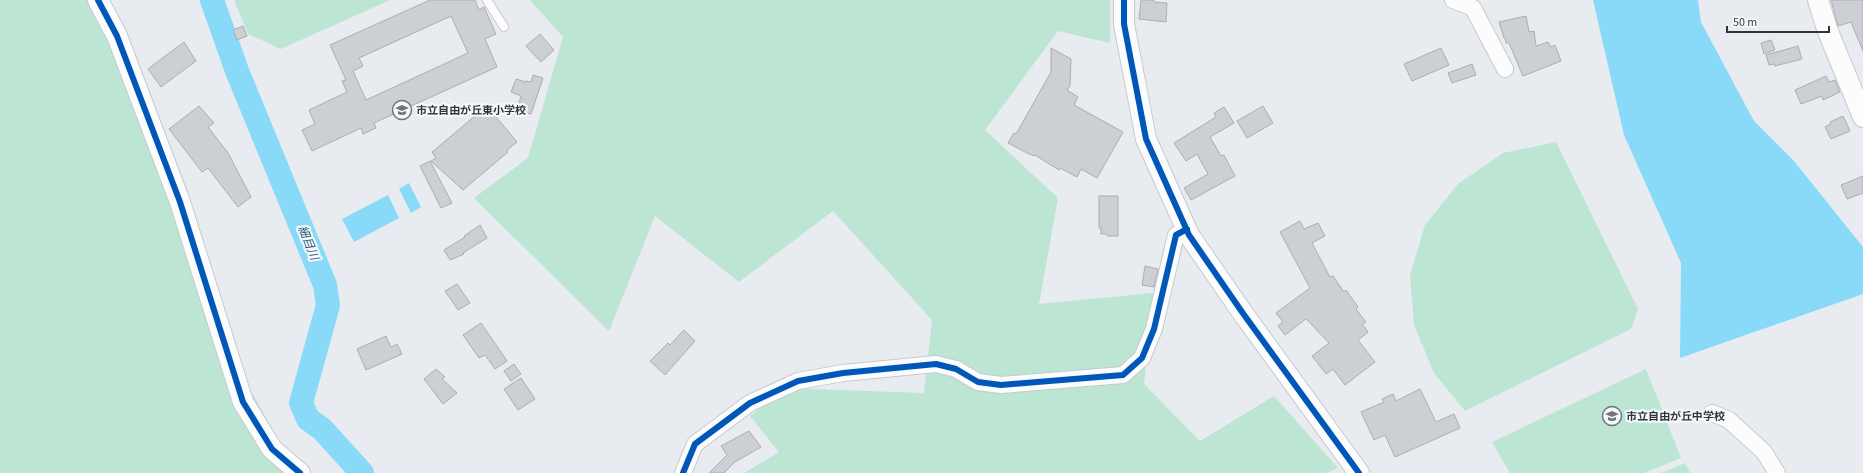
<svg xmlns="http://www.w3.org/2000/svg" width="1863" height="473" font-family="'Source Sans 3','Noto Sans JP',sans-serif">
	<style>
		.green { fill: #bce5d4 }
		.water { fill: #89daf8 }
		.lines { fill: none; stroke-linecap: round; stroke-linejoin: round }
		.river { stroke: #89daf8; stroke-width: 24 }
		.building { fill: #cccfd3; stroke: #abaeb1; fill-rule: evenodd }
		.service-casing { stroke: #c6cacd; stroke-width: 10 }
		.minor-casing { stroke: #c6cacd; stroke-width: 18 }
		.tertiary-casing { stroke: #c6cacd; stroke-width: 22 }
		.service { stroke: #fcfcfd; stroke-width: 8 }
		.minor { stroke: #fcfcfd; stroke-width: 16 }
		.tertiary { stroke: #fcfcfd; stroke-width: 20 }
		.cycleway-casing { stroke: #f4fafe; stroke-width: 8 }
		.cycleway { stroke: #0057b8; stroke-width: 6 }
		.labels { text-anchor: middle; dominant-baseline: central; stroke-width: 4; stroke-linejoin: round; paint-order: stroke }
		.poi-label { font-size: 11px; font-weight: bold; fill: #323538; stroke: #f4fafe; text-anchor: start }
		.water-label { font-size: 12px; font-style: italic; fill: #2a5a6c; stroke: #f4fafe }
	</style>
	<rect width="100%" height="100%" fill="#e8ecf0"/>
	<!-- green -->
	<path class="green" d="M 0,0 L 103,0 L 213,323 L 297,473 L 0,473 Z
		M 234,0 L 390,0 L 281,49 L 248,34 Z
		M 530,0 L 1110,0 L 1110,43 L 1058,31 L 985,130 L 1058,198 L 1039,304 L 1153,293 L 1144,384 L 1200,441 L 1274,396 L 1338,468 L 1326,473 L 744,473 L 779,452 L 750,416 L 783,388 L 924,393 L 932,320 L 833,211 L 739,282 L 655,216 L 609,331 L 474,198 L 528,158 L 563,37 Z
		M 1556,142 L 1638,309 L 1631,329 L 1465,411 L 1434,373 L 1414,325 L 1410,275 L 1425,225 L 1458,184 L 1503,153 Z
		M 1646,369 L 1681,458 L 1644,473 L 1510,473 L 1492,442 Z
		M 1685,463 L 1690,473 L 1661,473 Z"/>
	<!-- water -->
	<path class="water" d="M 1593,0 L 1698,0 L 1701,22 L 1754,121 L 1794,161 L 1863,247 L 1863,294 L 1680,358 L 1681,263 L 1624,135 Z
		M 409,183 L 421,207 L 411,213 L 399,189 Z
		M 388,195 L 399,218 L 354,242 L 342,219 Z"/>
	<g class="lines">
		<!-- river -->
		<path class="river" d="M 212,0 L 237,71 L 325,285 L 328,305 L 301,403 L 308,419 L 322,429 L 362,473"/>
	</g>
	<!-- building -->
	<path class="building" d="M 430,0 L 475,0 L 479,10 L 484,7 L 496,34 L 485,39 L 497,67 L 374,123 L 376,128 L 363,134 L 361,128 L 312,151 L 302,130 L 315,124 L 309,110 L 347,92 L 342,81 L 346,80 L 330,45 ZM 451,16 L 468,53 L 366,100 L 353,71 L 363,66 L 359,58 Z
		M 1141,0 L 1154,0 L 1154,2 L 1167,3 L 1166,22 L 1139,19 Z
		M 1831,0 L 1863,0 L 1863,51 L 1851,22 L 1838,26 Z
		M 1526,16 L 1529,32 L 1534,31 L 1536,46 L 1548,42 L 1551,47 L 1555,45 L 1561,61 L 1523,76 L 1509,43 L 1506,43 L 1505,38 L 1504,38 L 1499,22 Z
		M 243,26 L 247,36 L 237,40 L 233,30 Z
		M 540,34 L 554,50 L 541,62 L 526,46 Z
		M 1771,40 L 1775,50 L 1764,54 L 1761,43 Z
		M 184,42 L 196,61 L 161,87 L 148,69 Z
		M 1798,46 L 1802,59 L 1775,66 L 1774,64 L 1769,65 L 1766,55 Z
		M 1051,48 L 1071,59 L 1070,86 L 1067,90 L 1078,97 L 1074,105 L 1123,132 L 1097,178 L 1081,169 L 1077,177 L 1060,168 L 1059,170 L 1035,155 L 1034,156 L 1027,153 L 1008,143 L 1014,133 L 1016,134 L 1051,72 Z
		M 1441,48 L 1449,65 L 1412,81 L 1404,64 Z
		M 1472,64 L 1476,75 L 1452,83 L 1448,73 Z
		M 533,75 L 543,78 L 531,114 L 517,110 L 521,96 L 511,92 L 516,79 L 526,82 L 526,81 L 531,82 Z
		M 1826,76 L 1829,82 L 1835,80 L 1840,92 L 1823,100 L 1822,96 L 1801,104 L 1795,90 Z
		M 199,106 L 214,123 L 208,127 L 228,153 L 251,197 L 238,207 L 208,168 L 202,172 L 169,129 Z
		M 487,106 L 517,142 L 507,150 L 508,152 L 463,190 L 431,161 L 436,158 L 432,152 Z
		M 1263,106 L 1273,123 L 1247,138 L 1237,121 Z
		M 1224,107 L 1234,123 L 1210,137 L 1221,156 L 1224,155 L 1235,176 L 1191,200 L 1184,188 L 1208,174 L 1197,154 L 1186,161 L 1174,143 L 1216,117 L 1214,113 Z
		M 1843,116 L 1850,131 L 1831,139 L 1825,127 L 1831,124 L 1830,122 Z
		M 430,161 L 452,203 L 441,208 L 420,166 Z
		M 1863,176 L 1863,193 L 1847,199 L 1841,185 Z
		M 1099,196 L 1118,196 L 1118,236 L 1107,236 L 1107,234 L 1101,234 L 1101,228 L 1099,228 Z
		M 1300,221 L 1304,229 L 1318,223 L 1325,236 L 1312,243 L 1330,277 L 1333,276 L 1344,292 L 1346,290 L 1358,307 L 1356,309 L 1366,322 L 1362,324 L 1368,332 L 1358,340 L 1375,362 L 1345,385 L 1333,369 L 1326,374 L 1312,356 L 1329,343 L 1311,324 L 1306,319 L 1285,335 L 1278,326 L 1283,322 L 1276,313 L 1310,288 L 1280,232 Z
		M 480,225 L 487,238 L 463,253 L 464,254 L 450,260 L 444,250 L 465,237 L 464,236 Z
		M 1145,266 L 1158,269 L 1154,287 L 1142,285 Z
		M 457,284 L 470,303 L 458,310 L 445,291 Z
		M 481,323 L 507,361 L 495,369 L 485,355 L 479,358 L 463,335 Z
		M 684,330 L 695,341 L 665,375 L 650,361 L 668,343 L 670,345 Z
		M 386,336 L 391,347 L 397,344 L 402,354 L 366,370 L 357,349 Z
		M 514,364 L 521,374 L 511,381 L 504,371 Z
		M 436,369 L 445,377 L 442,379 L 457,393 L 443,404 L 424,379 Z
		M 521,378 L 535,399 L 518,410 L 504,389 Z
		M 1420,389 L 1436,422 L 1454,414 L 1460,428 L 1395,457 L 1385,435 L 1374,440 L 1361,412 L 1384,402 L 1382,399 L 1393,394 L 1396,401 Z
		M 749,431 L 761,447 L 735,462 L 724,473 L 709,473 L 727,455 L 721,446 Z"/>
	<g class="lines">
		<defs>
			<path id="service" d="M 487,0 L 504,27"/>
			<path id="minor" d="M 1453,0 L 1473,8 L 1505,69
				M 1712,413 L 1729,420 L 1764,452 L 1777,473
				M 683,473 L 695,444 L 750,403 L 798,381 L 843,373 L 936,364 L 956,369 L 978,382 L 1001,385 L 1123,375 L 1142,358 L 1154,329 L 1176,235 L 1187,229"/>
			<path id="tertiary" d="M 98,0 L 117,36 L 180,202 L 243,402 L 272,449 L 300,473
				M 1124,0 L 1124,24 L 1146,139 L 1189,235 L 1242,312 L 1359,473
				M 1818,0 L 1827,29 L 1863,117"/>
		</defs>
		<!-- service casing -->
		<use href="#service" class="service-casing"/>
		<!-- minor casing -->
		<use href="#minor" class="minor-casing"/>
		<!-- tertiary casing -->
		<use href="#tertiary" class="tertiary-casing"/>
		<!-- service -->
		<use href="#service" class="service"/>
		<!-- minor -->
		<use href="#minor" class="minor"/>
		<!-- tertiary -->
		<use href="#tertiary" class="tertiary"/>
		<defs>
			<path id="cycleway" d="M 98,0 L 117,36 L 180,202 L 243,402 L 272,449 L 300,473
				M 1124,0 L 1124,24 L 1146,139 L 1189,235 L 1242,312 L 1359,473
				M 683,473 L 695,444 L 750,403 L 798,381 L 843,373 L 936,364 L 956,369 L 978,382 L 1001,385 L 1123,375 L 1142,358 L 1154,329 L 1176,235 L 1187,229"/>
		</defs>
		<!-- cycleway casing -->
		<use href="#cycleway" class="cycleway-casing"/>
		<!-- cycleway -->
		<use href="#cycleway" class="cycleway"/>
	</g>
	<!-- icons -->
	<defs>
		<symbol id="school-ring" viewBox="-11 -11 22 22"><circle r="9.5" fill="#f4fafe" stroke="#727578" stroke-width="1.5"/><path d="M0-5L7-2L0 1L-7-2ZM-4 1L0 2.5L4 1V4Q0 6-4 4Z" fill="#727578"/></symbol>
	</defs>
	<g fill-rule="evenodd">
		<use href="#school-ring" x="391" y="99" width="22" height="22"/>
		<use href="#school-ring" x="1601" y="405" width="22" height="22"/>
	</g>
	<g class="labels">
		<!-- poi labels -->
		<g class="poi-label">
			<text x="416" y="110">市立自由が丘東小学校</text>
			<text x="1626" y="416">市立自由が丘中学校</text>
		</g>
		<!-- water labels -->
		<g class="water-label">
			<text transform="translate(308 243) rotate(68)">細目川</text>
		</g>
	</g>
	<!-- scale -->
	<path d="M1727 26v6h102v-6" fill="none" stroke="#323538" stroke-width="2"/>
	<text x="1733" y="26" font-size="12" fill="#323538" stroke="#f4fafe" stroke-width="3" paint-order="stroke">50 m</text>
</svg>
